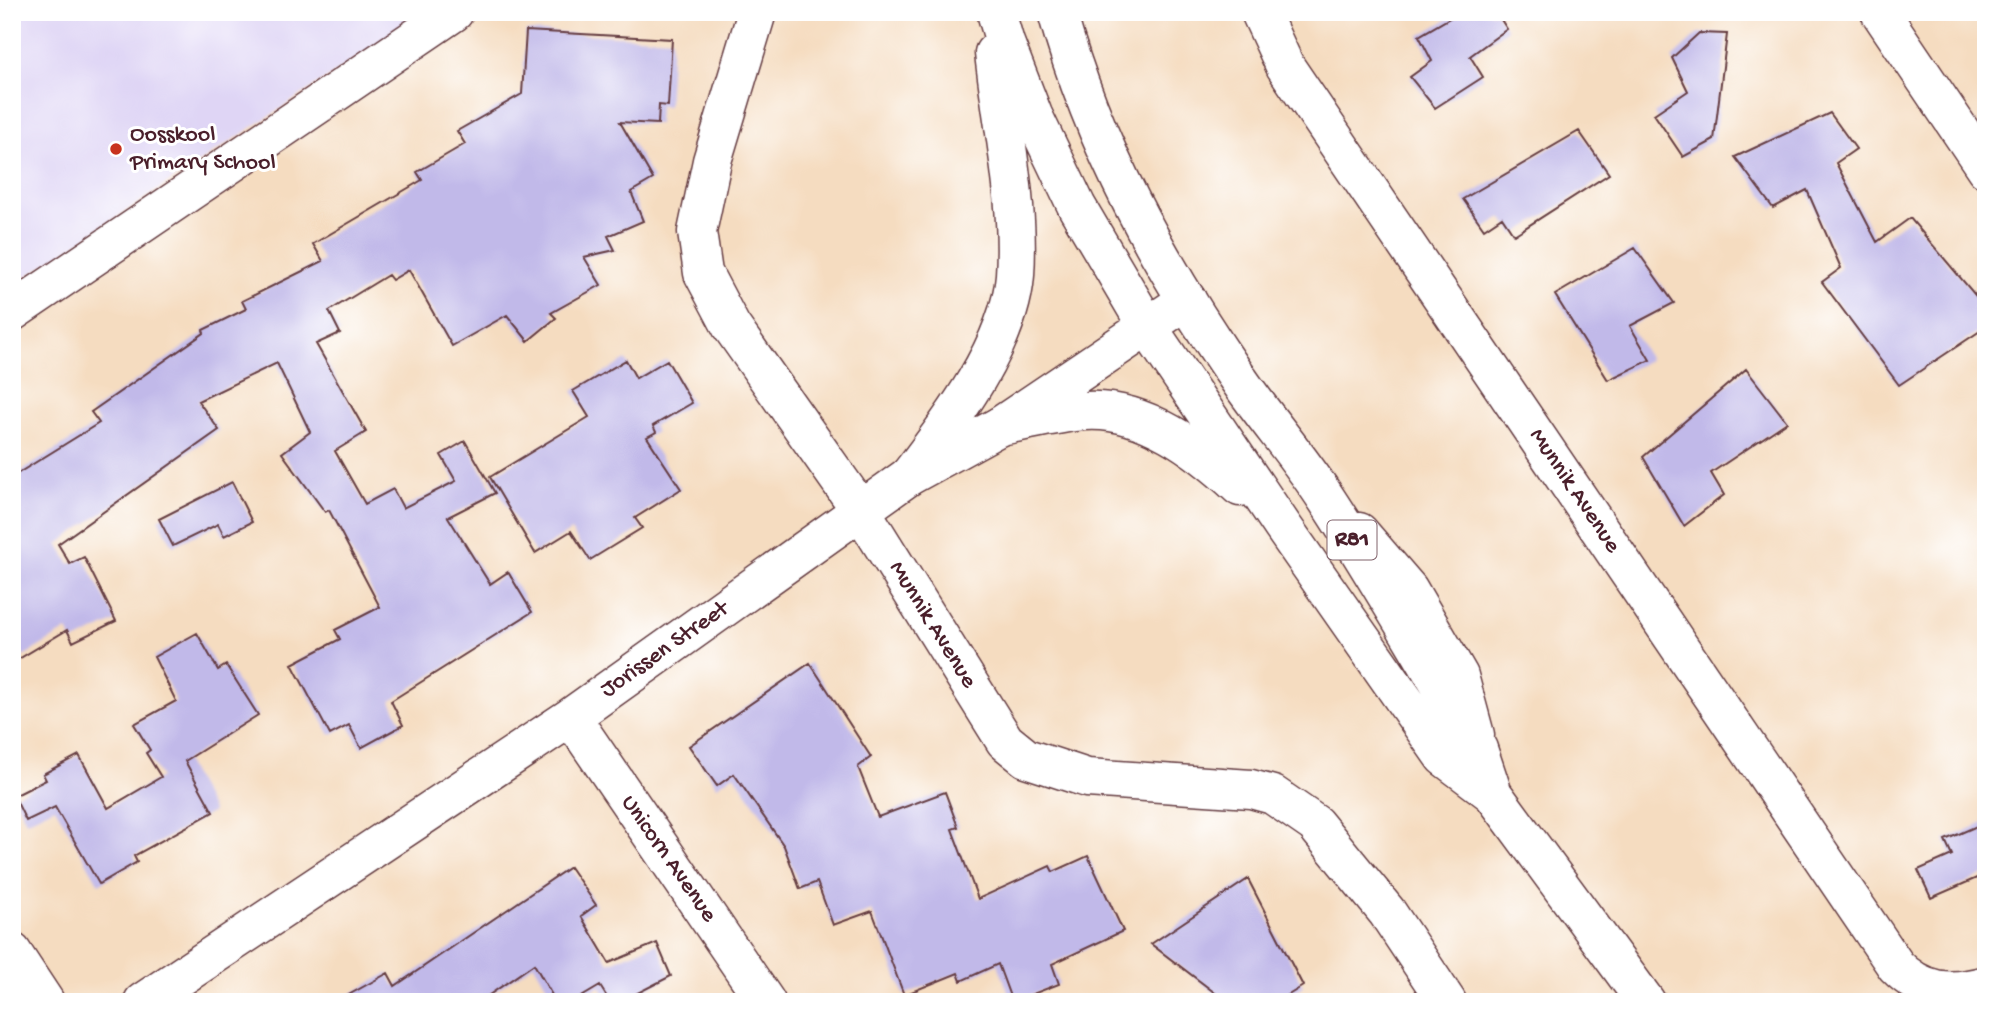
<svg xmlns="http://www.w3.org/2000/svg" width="1998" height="1014" font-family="'Gochi Hand',sans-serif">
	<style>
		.built { fill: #dfd5f5 }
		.building { fill: #c1b9e9 }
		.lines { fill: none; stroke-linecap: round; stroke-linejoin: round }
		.minor-casing { stroke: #643b41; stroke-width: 41 }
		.major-casing { stroke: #643b41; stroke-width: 41 }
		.minor { stroke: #fff; stroke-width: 38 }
		.major { stroke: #fff; stroke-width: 38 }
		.poi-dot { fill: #c8321e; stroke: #fff; stroke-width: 2.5 }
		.labels { text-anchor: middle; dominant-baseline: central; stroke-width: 6; stroke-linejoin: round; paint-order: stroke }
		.shield { fill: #fff; stroke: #80626b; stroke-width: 2 }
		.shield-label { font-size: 23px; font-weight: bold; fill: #4a1f2b }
		.poi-label { font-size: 24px; fill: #4a1f2b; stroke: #fff; text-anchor: start }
		.street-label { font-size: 24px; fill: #4a1f2b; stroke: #fff }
	</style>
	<rect width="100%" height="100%" fill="#fff"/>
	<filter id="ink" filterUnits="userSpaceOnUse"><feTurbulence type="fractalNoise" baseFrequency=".0143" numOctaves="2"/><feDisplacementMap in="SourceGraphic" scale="14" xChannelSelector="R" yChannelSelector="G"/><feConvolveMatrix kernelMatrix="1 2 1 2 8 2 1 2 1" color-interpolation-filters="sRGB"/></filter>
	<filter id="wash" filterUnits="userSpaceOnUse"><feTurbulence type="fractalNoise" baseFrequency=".00686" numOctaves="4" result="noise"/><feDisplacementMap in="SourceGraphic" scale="28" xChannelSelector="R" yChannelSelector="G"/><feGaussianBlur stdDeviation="1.57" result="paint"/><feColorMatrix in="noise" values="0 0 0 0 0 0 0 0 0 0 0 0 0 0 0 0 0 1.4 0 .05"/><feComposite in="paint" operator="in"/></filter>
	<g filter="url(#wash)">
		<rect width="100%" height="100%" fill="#f5dcc0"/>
		<!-- built -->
		<path class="built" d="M 12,12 L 427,12 L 12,286 Z"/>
		<g id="blocks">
			<!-- building -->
			<path class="building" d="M 1460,12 L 1496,12 L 1507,29 L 1470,56 L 1483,77 L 1435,108 L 1410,77 L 1432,61 L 1419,36 Z
				M 526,31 L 672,39 L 668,106 L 659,105 L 658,124 L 620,122 L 653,179 L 631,192 L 643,221 L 608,236 L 615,250 L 584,257 L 601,285 L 551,313 L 556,318 L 528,341 L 507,315 L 452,346 L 409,270 L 392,280 L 388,275 L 329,311 L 340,333 L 316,344 L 366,432 L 335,451 L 365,504 L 393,489 L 403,508 L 456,481 L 441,455 L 465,441 L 495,493 L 448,517 L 490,584 L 508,572 L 532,612 L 391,701 L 403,725 L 361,748 L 349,725 L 330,735 L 292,664 L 340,639 L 335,630 L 380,607 L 329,510 L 325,512 L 282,453 L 310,432 L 277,363 L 198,401 L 219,430 L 58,544 L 70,564 L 84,557 L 116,621 L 73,642 L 67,630 L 12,663 L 12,477 L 99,423 L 91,412 L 204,333 L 203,330 L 246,309 L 242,301 L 323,261 L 313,244 L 422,180 L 417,172 L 465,144 L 457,131 L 522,94 Z
				M 1699,33 L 1727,34 L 1714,140 L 1683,157 L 1654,114 L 1688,91 L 1672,58 Z
				M 1830,113 L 1856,149 L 1836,163 L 1877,242 L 1910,218 L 1986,308 L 1986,327 L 1899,385 L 1822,282 L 1841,268 L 1807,190 L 1773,208 L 1735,157 Z
				M 1579,131 L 1609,174 L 1514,235 L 1502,217 L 1484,229 L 1463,199 Z
				M 1635,248 L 1674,303 L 1630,326 L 1650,360 L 1608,380 L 1555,295 Z
				M 626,360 L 636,378 L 667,360 L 692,403 L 653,426 L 656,432 L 647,437 L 681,489 L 635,518 L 642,528 L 590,560 L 571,531 L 535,553 L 490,477 L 589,417 L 573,391 Z
				M 1746,369 L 1787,422 L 1711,473 L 1724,495 L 1684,526 L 1643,457 Z
				M 232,482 L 252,522 L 224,536 L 218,524 L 173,546 L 159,519 Z
				M 197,633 L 218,670 L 226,665 L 258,715 L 185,761 L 213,812 L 134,856 L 137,862 L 99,884 L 55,807 L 26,821 L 14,796 L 46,780 L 43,774 L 79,755 L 108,808 L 161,777 L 146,753 L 150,750 L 134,724 L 176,701 L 154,657 Z
				M 810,663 L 871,757 L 858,767 L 878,817 L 945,792 L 958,827 L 952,829 L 978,899 L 1050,866 L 1053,872 L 1088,856 L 1123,931 L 1052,964 L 1059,984 L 1012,1002 L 998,964 L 961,981 L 958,973 L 904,995 L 872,911 L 833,925 L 817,882 L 800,889 L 784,846 L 734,774 L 717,786 L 689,746 Z
				M 1986,822 L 1986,874 L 1931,898 L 1918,870 L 1952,855 L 1945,840 Z
				M 570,867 L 596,905 L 581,916 L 609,963 L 657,943 L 671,976 L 620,1002 L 610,1002 L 600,986 L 573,1002 L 556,1002 L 534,964 L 479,1002 L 336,1002 L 388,973 L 395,986 Z
				M 1248,879 L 1303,986 L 1277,1002 L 1227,1002 L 1151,944 Z"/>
		</g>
	</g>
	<g filter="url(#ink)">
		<use href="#blocks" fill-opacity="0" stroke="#643b41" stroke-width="2"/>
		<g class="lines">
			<defs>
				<path id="minor" d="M 757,12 L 712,161 L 697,232 L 703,273 L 731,326 L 862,512 L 1005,741 L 1026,758 L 1087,778 L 1251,789 L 1273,795 L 1315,824 L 1387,912 L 1447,1002
					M 1260,12 L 1285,66 L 1896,966 C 1922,993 1950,995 1986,985
					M 1880,12 L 1986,169
					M 12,312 L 454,12
					M 1359,532 L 1409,590 L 1459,676 L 1475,735
					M 571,717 L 766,1002
					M 12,952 L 45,1002
					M 143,1002 L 571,717 L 909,476 L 1000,426 L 1187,300"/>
				<path id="major" d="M 996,12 L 1005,43 L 1033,115 L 1077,207 L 1147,326 L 1283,527 L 1444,757 L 1493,794 L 1646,1002
					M 1057,12 C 1094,147 1160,266 1239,380 C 1267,421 1300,458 1327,500 C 1380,581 1428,666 1478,749 L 1493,794
					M 1000,426 C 1028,421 1057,413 1085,411 C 1144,407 1199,449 1240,487
					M 909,476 C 950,423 1010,344 1015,275 C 1020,202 1002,125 994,53"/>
			</defs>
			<!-- minor casing -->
			<use href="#minor" class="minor-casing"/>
			<!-- major casing -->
			<use href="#major" class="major-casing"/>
			<!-- minor -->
			<use href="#minor" class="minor"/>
			<!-- major -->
			<use href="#major" class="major"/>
		</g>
	</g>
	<!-- markers -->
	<circle class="poi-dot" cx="116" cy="149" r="7"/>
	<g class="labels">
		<!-- shield labels -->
		<rect class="shield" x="1327.5" y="520.5" width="49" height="39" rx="5"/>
		<g class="shield-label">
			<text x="1352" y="540">R81</text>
		</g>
		<!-- poi labels -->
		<g class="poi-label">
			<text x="130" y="135">Oosskool<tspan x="130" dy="28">Primary School</tspan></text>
		</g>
		<!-- street labels -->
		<g class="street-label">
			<text transform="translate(1574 491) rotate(56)">Munnik Avenue</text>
			<text transform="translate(932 625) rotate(58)">Munnik Avenue</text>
			<text transform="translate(665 650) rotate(-35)">Jorissen Street</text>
			<text transform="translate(668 859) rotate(55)">Unicorn Avenue</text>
		</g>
	</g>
	<!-- margin -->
	<rect width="1998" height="1014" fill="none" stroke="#fff" stroke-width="42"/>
</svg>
